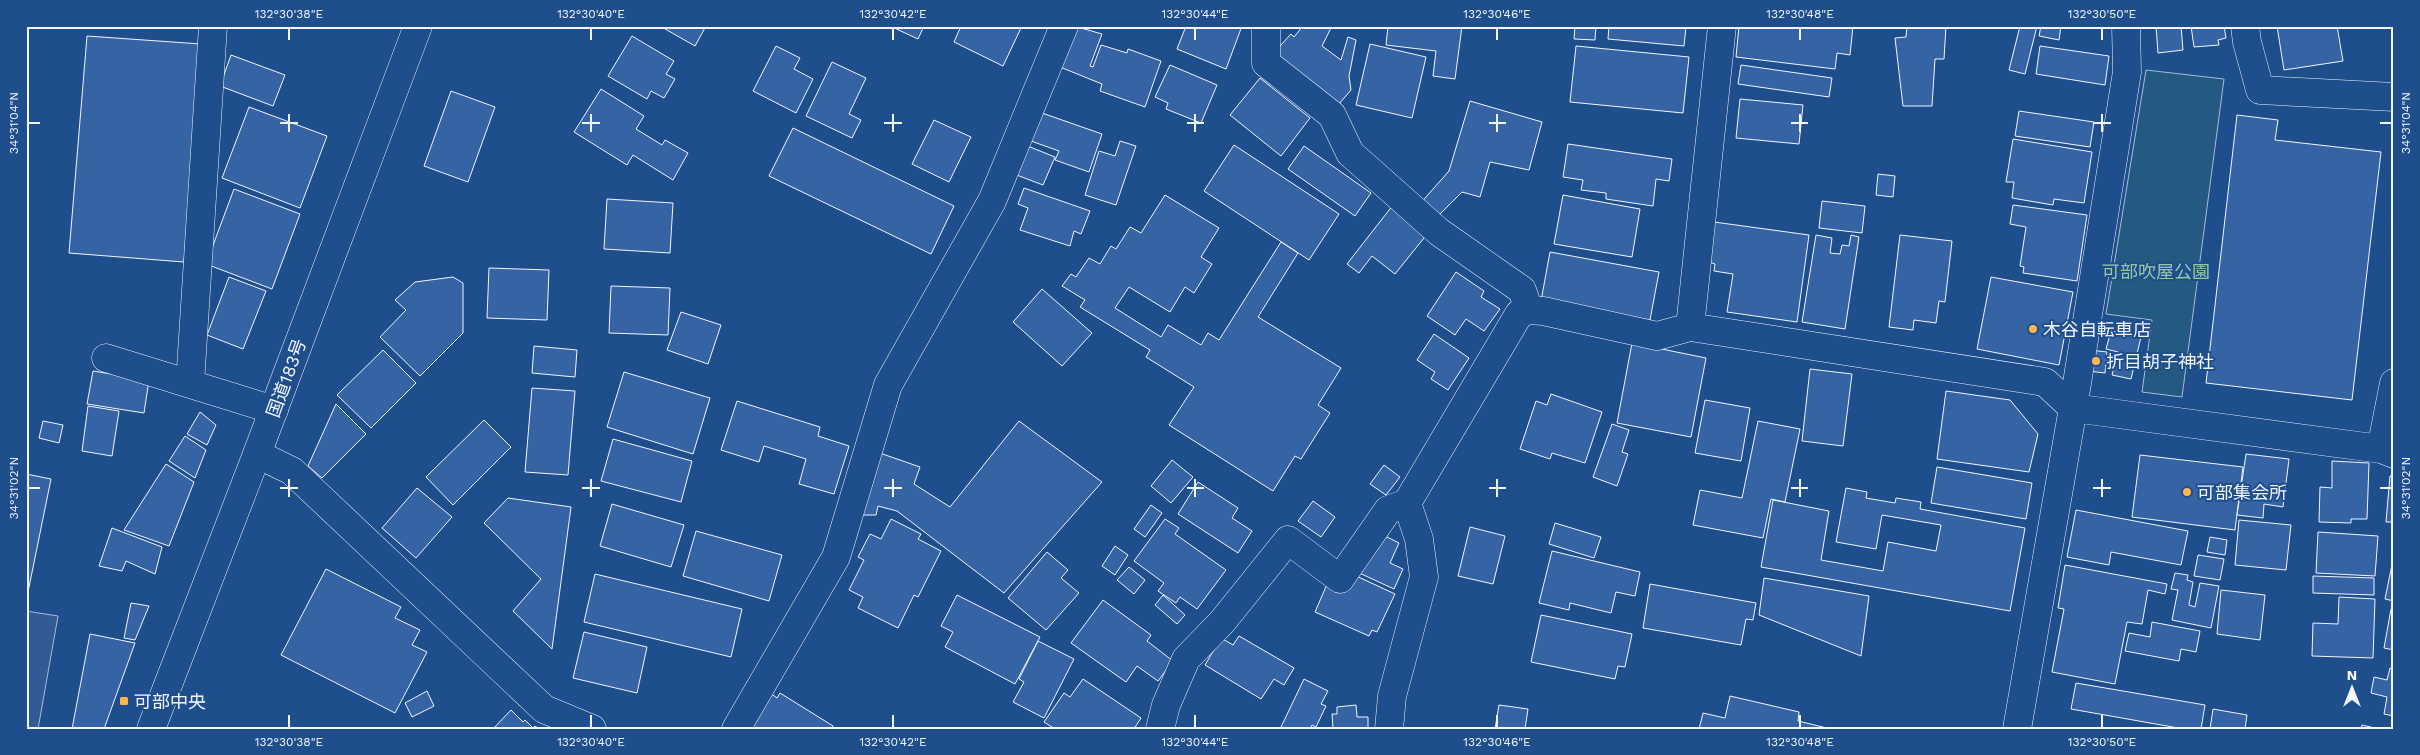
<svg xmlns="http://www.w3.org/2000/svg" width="2420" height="755" font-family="'Work Sans','Noto Sans JP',sans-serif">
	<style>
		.green { fill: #245a82; stroke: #a8bbd7 }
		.parking { fill: #305b95; stroke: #a8bbd7 }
		.building { fill: #3563a3; stroke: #f2f6ff }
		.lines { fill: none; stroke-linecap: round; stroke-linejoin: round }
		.street-casing { stroke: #f2f6ff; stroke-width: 29 }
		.highway-casing { stroke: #f2f6ff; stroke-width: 29 }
		.street { stroke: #1f4e8c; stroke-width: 28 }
		.highway { stroke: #1f4e8c; stroke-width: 28 }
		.ticks { fill: none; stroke: #f2f6ff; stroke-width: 2 }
		.poi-dot { fill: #ffb74d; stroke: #1f4e8c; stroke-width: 2 }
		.labels { text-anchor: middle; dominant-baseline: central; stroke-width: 4; stroke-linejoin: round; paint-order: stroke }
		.park-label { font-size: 18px; fill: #97c8a6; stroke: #1f4e8c }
		.poi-label { font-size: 18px; fill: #f2f6ff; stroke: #1f4e8c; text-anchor: start }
		.street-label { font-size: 18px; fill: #f2f6ff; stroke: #1f4e8c }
		.neatline { fill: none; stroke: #f2f6ff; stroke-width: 2 }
		.ticks-label { font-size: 12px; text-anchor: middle; fill: #f2f6ff }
	</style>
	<rect width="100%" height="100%" fill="#1f4e8c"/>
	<!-- green -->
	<path class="green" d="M 2146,70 L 2224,79 L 2182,397 L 2142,392 L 2152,320 L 2106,314 Z"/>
	<!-- parking -->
	<path class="parking" d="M 26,611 L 58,616 L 38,729 L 26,729 Z"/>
	<!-- building -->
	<path class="building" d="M 660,26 L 706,26 L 695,46 Z
		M 890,26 L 924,26 L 918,39 Z
		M 961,26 L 1018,26 L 1021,28 L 1003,66 L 954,42 Z
		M 1074,26 L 1102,34 L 1090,66 L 1093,67 L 1101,45 L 1127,53 L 1128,49 L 1161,61 L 1145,107 L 1100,91 L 1102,84 L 1060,67 Z
		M 1186,26 L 1242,26 L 1226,69 L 1177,49 Z
		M 1303,26 L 1329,26 L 1331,28 L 1322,46 L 1341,60 L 1348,37 L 1356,40 L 1349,76 L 1351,90 L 1332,112 L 1270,57 L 1291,34 L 1294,37 Z
		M 1336,26 L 1353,26 L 1353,28 L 1337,28 Z
		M 1388,26 L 1462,26 L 1455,79 L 1433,76 L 1436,51 L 1386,45 Z
		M 1575,26 L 1596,26 L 1595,40 L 1574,39 Z
		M 1609,26 L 1686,26 L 1684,46 L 1608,39 Z
		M 1739,26 L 1853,26 L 1850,55 L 1837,53 L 1835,69 L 1736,57 Z
		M 1907,26 L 1946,26 L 1944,59 L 1935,59 L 1932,106 L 1903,106 L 1895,38 L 1906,37 Z
		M 2020,26 L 2037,26 L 2025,74 L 2009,70 Z
		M 2041,26 L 2061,26 L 2059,40 L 2039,36 Z
		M 2156,26 L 2181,26 L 2183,50 L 2158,53 Z
		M 2191,26 L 2224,26 L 2226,38 L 2218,40 L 2219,45 L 2194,47 Z
		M 2277,26 L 2337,26 L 2343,61 L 2284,70 Z
		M 87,36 L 201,44 L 184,262 L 69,253 Z
		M 632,36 L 674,61 L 666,74 L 675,79 L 664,98 L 651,91 L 647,99 L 608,76 Z
		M 1370,44 L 1426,57 L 1412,118 L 1356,105 Z
		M 776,46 L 800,58 L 794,69 L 813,79 L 796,113 L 753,91 Z
		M 1576,46 L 1689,57 L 1683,113 L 1570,102 Z
		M 2040,46 L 2109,56 L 2105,85 L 2036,74 Z
		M 231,55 L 285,75 L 273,106 L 220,86 Z
		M 832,62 L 866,78 L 849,114 L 861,120 L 852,138 L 806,116 Z
		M 1170,65 L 1217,85 L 1201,123 L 1166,109 L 1168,103 L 1155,97 Z
		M 1741,65 L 1832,78 L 1829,97 L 1738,84 Z
		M 1260,78 L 1310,118 L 1281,156 L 1230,115 Z
		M 601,89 L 644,116 L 636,129 L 662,145 L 665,140 L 688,153 L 673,180 L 633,155 L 627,165 L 574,132 Z
		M 451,91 L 495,107 L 468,182 L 424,166 Z
		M 1740,99 L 1803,105 L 1799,144 L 1736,138 Z
		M 1470,101 L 1542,122 L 1529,170 L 1490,162 L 1480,197 L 1462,192 L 1434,220 L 1418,206 L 1449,171 Z
		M 249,107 L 327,136 L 300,208 L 222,178 Z
		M 2019,111 L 2094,122 L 2090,147 L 2015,136 Z
		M 1042,113 L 1102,134 L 1089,172 L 1055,160 L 1059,151 L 1031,141 Z
		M 2237,115 L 2278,120 L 2275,140 L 2381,152 L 2352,400 L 2206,383 Z
		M 934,120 L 971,137 L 949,182 L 912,164 Z
		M 793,128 L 954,206 L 931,254 L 769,176 Z
		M 2013,139 L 2092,152 L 2084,203 L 2054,199 L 2053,205 L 2012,198 L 2014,182 L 2006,182 Z
		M 1120,141 L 1136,146 L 1116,205 L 1085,195 L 1099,151 L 1115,156 Z
		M 1568,144 L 1672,159 L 1669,181 L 1656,179 L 1653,206 L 1606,199 L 1606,193 L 1581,190 L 1583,180 L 1563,177 Z
		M 1025,145 L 1055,157 L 1043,185 L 1014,174 Z
		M 1234,145 L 1339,214 L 1309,260 L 1204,191 Z
		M 1304,146 L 1371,193 L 1355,216 L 1288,169 Z
		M 1878,174 L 1895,176 L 1893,197 L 1876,195 Z
		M 1024,188 L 1090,211 L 1081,234 L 1074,231 L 1070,246 L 1020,230 L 1028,208 L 1018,204 Z
		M 234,189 L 300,214 L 272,289 L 206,264 Z
		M 1165,195 L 1219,228 L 1201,257 L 1212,264 L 1194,293 L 1185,287 L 1170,312 L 1129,287 L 1115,308 L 1161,337 L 1168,325 L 1201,345 L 1208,333 L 1219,340 L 1281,242 L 1298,253 L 1258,317 L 1341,368 L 1318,405 L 1330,413 L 1301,459 L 1295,456 L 1273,491 L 1169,425 L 1194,387 L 1146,357 L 1150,350 L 1080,307 L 1085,300 L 1062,286 L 1071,274 L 1076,277 L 1089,258 L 1100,264 L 1111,246 L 1116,249 L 1130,227 L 1141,233 Z
		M 1563,195 L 1640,209 L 1632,257 L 1554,244 Z
		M 607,199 L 673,203 L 670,253 L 604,249 Z
		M 1822,201 L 1865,206 L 1862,233 L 1819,228 Z
		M 1393,205 L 1428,233 L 1395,274 L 1372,256 L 1359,273 L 1347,264 Z
		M 2013,205 L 2087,215 L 2077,281 L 2023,273 L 2024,267 L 2020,266 L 2026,227 L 2010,224 Z
		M 1714,222 L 1809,235 L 1797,322 L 1727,312 L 1733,274 L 1714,271 L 1715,264 L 1709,262 Z
		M 1816,235 L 1832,238 L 1830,253 L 1840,254 L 1842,245 L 1849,246 L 1851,235 L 1859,237 L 1845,329 L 1802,322 Z
		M 1900,235 L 1952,241 L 1945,302 L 1939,301 L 1936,323 L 1914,320 L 1913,330 L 1889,327 Z
		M 1550,252 L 1659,272 L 1650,320 L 1541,301 Z
		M 489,268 L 549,270 L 547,320 L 487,318 Z
		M 1456,272 L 1484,291 L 1481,297 L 1500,309 L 1484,331 L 1466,319 L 1455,335 L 1427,316 Z
		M 229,277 L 266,291 L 243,349 L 207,335 Z
		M 453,277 L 463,283 L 463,333 L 420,376 L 380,337 L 406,310 L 395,300 L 415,282 Z
		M 1991,277 L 2073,292 L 2059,365 L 1977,349 Z
		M 611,286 L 670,288 L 668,335 L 609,333 Z
		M 1042,289 L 1092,333 L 1062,366 L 1013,322 Z
		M 681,312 L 721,325 L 708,364 L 667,350 Z
		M 2111,331 L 2141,337 L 2131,379 L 2112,375 L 2118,352 L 2106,349 Z
		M 1434,334 L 1469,358 L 1448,390 L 1431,379 L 1435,372 L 1417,360 Z
		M 1632,343 L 1706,358 L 1691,437 L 1617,423 Z
		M 534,346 L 577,350 L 575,377 L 532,373 Z
		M 383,350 L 416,383 L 371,428 L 337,395 Z
		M 2090,350 L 2107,352 L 2105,373 L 2088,371 Z
		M 1810,369 L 1852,374 L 1843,446 L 1802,441 Z
		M 93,371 L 149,380 L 144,413 L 87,404 Z
		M 624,372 L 710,398 L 693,454 L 607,427 Z
		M 532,388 L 575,391 L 568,475 L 525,472 Z
		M 1946,391 L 2010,400 L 2038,434 L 2029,472 L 1937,459 Z
		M 1551,394 L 1602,412 L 1585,463 L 1552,453 L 1550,459 L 1520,449 L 1536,401 L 1547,405 Z
		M 1705,400 L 1750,408 L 1741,461 L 1695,453 Z
		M 737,401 L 820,427 L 818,436 L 849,446 L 834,494 L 799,484 L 806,459 L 764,446 L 759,462 L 721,450 Z
		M 336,404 L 366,434 L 322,478 L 308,466 Z
		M 88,406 L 119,411 L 112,456 L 82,451 Z
		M 200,412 L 216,425 L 207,445 L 187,434 Z
		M 484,420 L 511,447 L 453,505 L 426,477 Z
		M 43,421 L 63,425 L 59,443 L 39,438 Z
		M 1019,421 L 1102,482 L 1004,593 L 897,511 L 878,506 L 876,515 L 856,515 L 874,451 L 920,467 L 914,484 L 950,507 Z
		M 1758,421 L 1800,429 L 1785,502 L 1771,499 L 1763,538 L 1693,525 L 1700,490 L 1742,498 Z
		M 1612,424 L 1629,430 L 1622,452 L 1628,454 L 1617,486 L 1593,477 Z
		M 185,436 L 206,450 L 195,478 L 169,461 Z
		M 613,439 L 692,461 L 681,502 L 601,481 Z
		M 2246,454 L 2289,459 L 2283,507 L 2264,504 L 2263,518 L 2237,515 Z
		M 2140,455 L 2243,467 L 2235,530 L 2132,517 Z
		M 1172,460 L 1193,477 L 1171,503 L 1151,486 Z
		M 2332,461 L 2369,463 L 2367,519 L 2351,519 L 2351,523 L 2319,522 L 2320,487 L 2332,488 Z
		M 166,464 L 194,482 L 169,546 L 124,530 Z
		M 1384,465 L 1400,477 L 1386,495 L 1370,484 Z
		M 1937,467 L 2032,483 L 2026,519 L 1931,503 Z
		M 26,474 L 51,479 L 28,592 L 26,592 Z
		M 2390,476 L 2394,476 L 2394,522 L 2386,522 Z
		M 1198,482 L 1238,508 L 1232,518 L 1252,531 L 1238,553 L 1178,514 Z
		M 417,488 L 452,517 L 416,558 L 382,528 Z
		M 1846,488 L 1867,492 L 1866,498 L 1895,503 L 1896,498 L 1921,502 L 1920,509 L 2025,528 L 2010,611 L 1761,567 L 1773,500 L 1829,511 L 1821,560 L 1883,571 L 1888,542 L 1936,551 L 1941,525 L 1882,515 L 1876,549 L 1836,542 Z
		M 508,498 L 571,507 L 552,649 L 513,611 L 541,579 L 484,523 Z
		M 1313,501 L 1335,517 L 1321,537 L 1298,521 Z
		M 612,504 L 684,525 L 671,567 L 600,546 Z
		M 1151,505 L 1162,513 L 1145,537 L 1134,529 Z
		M 2076,510 L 2188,531 L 2181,565 L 2111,552 L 2109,565 L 2067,557 Z
		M 891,519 L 921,534 L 918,539 L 941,551 L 918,597 L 914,595 L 898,628 L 858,608 L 863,597 L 849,590 L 864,560 L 858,557 L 870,534 L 881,539 Z
		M 1165,519 L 1179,528 L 1175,534 L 1226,570 L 1197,609 L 1180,597 L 1176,603 L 1158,591 L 1164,583 L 1134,561 Z
		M 2239,520 L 2291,525 L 2286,570 L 2235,565 Z
		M 1555,523 L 1601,537 L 1594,558 L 1549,544 Z
		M 1470,527 L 1505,536 L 1493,584 L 1458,576 Z
		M 112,528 L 162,547 L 155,574 L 126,561 L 122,571 L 99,566 Z
		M 696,531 L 782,555 L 769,601 L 683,576 Z
		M 2318,532 L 2378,536 L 2375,576 L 2316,573 Z
		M 1379,533 L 1399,543 L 1390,563 L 1403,569 L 1394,589 L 1355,571 Z
		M 2210,537 L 2227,540 L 2225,555 L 2207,552 Z
		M 1115,546 L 1128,555 L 1115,575 L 1102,566 Z
		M 1552,551 L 1640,572 L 1635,596 L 1616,592 L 1611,613 L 1570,603 L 1569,610 L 1539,603 Z
		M 1047,552 L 1068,570 L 1061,578 L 1079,593 L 1046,630 L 1008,598 Z
		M 2198,555 L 2224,559 L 2220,580 L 2194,576 Z
		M 2394,555 L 2394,601 L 2385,599 Z
		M 2065,565 L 2167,584 L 2165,594 L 2148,590 L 2142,624 L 2127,622 L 2115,684 L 2052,672 L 2064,609 L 2058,608 Z
		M 1129,567 L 1145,580 L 1134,594 L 1117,580 Z
		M 326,569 L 401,607 L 395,618 L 420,630 L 412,645 L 427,652 L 395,713 L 281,655 Z
		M 2175,573 L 2188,575 L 2187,580 L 2193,582 L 2189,605 L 2195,607 L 2200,583 L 2219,586 L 2211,628 L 2172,620 L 2178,590 L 2171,589 Z
		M 595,574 L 742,609 L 731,657 L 584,622 Z
		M 1352,574 L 1395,594 L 1377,632 L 1372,630 L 1369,636 L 1315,612 L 1328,582 Z
		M 2313,576 L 2374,578 L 2374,595 L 2313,593 Z
		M 1764,578 L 1869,596 L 1861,656 L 1759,615 Z
		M 1650,584 L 1756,603 L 1753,620 L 1746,619 L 1741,645 L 1643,628 Z
		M 2221,590 L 2265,595 L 2260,640 L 2217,634 Z
		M 957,595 L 1040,637 L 1015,684 L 945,647 L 953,632 L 941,626 Z
		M 1163,595 L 1185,615 L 1177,624 L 1155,605 Z
		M 2339,597 L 2375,599 L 2373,658 L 2312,656 L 2313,623 L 2338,624 Z
		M 1103,600 L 1151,635 L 1147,641 L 1173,661 L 1158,681 L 1137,666 L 1126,682 L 1071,643 Z
		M 131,603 L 149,606 L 135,640 L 124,638 Z
		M 2391,609 L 2394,609 L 2394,650 L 2384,648 Z
		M 1541,615 L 1632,634 L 1625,667 L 1618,666 L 1615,679 L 1531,662 Z
		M 2152,622 L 2200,631 L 2196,652 L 2181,649 L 2179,661 L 2125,651 L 2129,633 L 2150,637 Z
		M 584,632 L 647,647 L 637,693 L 573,678 Z
		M 90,634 L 135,643 L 104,729 L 72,729 Z
		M 1239,636 L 1294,668 L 1284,685 L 1274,679 L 1261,699 L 1205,665 L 1221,638 L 1233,645 Z
		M 1038,641 L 1074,659 L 1044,718 L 1013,702 L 1024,682 L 1019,679 Z
		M 2390,668 L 2394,669 L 2394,716 L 2384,714 L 2387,697 L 2371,693 L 2374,677 L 2387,680 Z
		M 1083,679 L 1141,718 L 1134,729 L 1055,729 L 1044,722 L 1064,693 L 1070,697 Z
		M 1304,679 L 1328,691 L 1321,704 L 1326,706 L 1316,727 L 1312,725 L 1310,729 L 1285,729 L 1281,727 Z
		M 2076,683 L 2205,705 L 2201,729 L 2184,729 L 2071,709 Z
		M 427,691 L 434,706 L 412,717 L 405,703 Z
		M 770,693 L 777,698 L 780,693 L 833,726 L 832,729 L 748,729 Z
		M 1730,696 L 1799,712 L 1798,721 L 1831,729 L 1699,729 L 1703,713 L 1725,718 Z
		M 1356,705 L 1357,717 L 1368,717 L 1368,729 L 1333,729 L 1332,714 L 1337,714 L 1337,707 Z
		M 1499,705 L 1528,709 L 1525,729 L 1495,729 Z
		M 2213,709 L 2247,715 L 2245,729 L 2210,729 Z
		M 511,710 L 523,722 L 525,720 L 533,728 L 535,726 L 539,729 L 493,729 Z
		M 2362,725 L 2379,729 L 2361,729 Z"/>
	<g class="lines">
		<defs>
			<path id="street" d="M 1266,26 L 1266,63 L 1332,115 L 1350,153 L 1439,232 L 1522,290 L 1529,310
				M 1722,26 L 1690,327 L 2045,382 L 2073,408 L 2017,729
				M 2126,26 L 2127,72 L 2073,408 L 2381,449 L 2394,454
				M 2245,26 L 2247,42 L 2260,90 L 2394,97
				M 106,358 L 274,410
				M 190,384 L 213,26
				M 2381,449 L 2394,383
				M 257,454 L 292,471 L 544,709 L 592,729
				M 736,729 L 836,557 L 888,385 L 992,201 L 1064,26
				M 1160,729 L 1166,705 L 1186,659 L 1222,622 L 1288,540 L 1340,579 L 1388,510 L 1407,503
				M 1389,729 L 1392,696 L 1424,577 L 1419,539 L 1407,503 L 1519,314 L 1529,310 L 1543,311 L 1657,336 L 1690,327"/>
			<path id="highway" d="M 151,729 L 257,454 L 418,26"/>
		</defs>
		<!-- street casing -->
		<use href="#street" class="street-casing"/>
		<!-- highway casing -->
		<use href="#highway" class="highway-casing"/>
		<!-- street -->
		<use href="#street" class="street"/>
		<!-- highway -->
		<use href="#highway" class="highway"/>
	</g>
	<!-- ticks -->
	<path class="ticks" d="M 289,28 L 289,40M 591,28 L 591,40M 893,28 L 893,40M 1195,28 L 1195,40M 1497,28 L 1497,40M 1800,28 L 1800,40M 2102,28 L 2102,40M 289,114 L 289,132M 591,114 L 591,132M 893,114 L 893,132M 1195,114 L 1195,132M 1497,114 L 1497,132M 1800,114 L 1800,132M 2102,114 L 2102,132M 28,123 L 40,123M 280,123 L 298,123M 582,123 L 600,123M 884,123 L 902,123M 1187,123 L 1204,123M 1489,123 L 1506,123M 1791,123 L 1808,123M 2093,123 L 2111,123M 2380,123 L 2392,123M 289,479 L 289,497M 591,479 L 591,497M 893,479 L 893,497M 1195,479 L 1195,497M 1497,479 L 1497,497M 1800,479 L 1800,497M 2102,479 L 2102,497M 28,488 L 40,488M 280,488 L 298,488M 582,488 L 600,488M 884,488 L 902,488M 1187,488 L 1204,488M 1489,488 L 1506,488M 1791,488 L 1808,488M 2093,488 L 2111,488M 2380,488 L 2392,488M 289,715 L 289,728M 591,715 L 591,728M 893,715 L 893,728M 1195,715 L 1195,728M 1497,715 L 1497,728M 1800,715 L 1800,728M 2102,715 L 2102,728"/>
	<!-- markers -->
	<g class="poi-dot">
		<circle cx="2033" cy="329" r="5"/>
		<circle cx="2096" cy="361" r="5"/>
		<circle cx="2187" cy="492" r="5"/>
		<rect x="119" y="696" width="10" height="10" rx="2.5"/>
	</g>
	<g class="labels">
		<!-- park labels -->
		<g class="park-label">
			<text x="2156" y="271">可部吹屋公園</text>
		</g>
		<!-- poi labels -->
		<g class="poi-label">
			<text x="2043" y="329">木谷自転車店</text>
			<text x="2106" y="361">折目胡子神社</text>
			<text x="2197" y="492">可部集会所</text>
			<text x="134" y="701">可部中央</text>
		</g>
		<!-- street labels -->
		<g class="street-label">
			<text transform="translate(286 378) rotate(-70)">国道183号</text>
		</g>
	</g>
	<!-- border -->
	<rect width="2420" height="755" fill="none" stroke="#1f4e8c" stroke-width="55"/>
	<!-- north arrow -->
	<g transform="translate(2352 688)" stroke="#1f4e8c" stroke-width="4" paint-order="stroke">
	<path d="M0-4L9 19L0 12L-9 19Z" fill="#f2f6ff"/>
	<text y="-8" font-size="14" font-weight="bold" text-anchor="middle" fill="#f2f6ff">N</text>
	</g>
	<rect x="28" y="28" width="2364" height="700" class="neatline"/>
	<g class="ticks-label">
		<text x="289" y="18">132°30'38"E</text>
		<text x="591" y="18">132°30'40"E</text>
		<text x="893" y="18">132°30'42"E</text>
		<text x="1195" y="18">132°30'44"E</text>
		<text x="1497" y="18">132°30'46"E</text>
		<text x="1800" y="18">132°30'48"E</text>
		<text x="2102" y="18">132°30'50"E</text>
		<text transform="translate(14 123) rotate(-90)" y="4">34°31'04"N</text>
		<text transform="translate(2406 123) rotate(-90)" y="4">34°31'04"N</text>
		<text transform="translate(14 488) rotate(-90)" y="4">34°31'02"N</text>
		<text transform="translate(2406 488) rotate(-90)" y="4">34°31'02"N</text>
		<text x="289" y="746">132°30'38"E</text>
		<text x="591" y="746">132°30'40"E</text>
		<text x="893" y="746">132°30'42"E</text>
		<text x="1195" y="746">132°30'44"E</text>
		<text x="1497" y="746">132°30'46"E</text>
		<text x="1800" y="746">132°30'48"E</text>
		<text x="2102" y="746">132°30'50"E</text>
	</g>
</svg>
